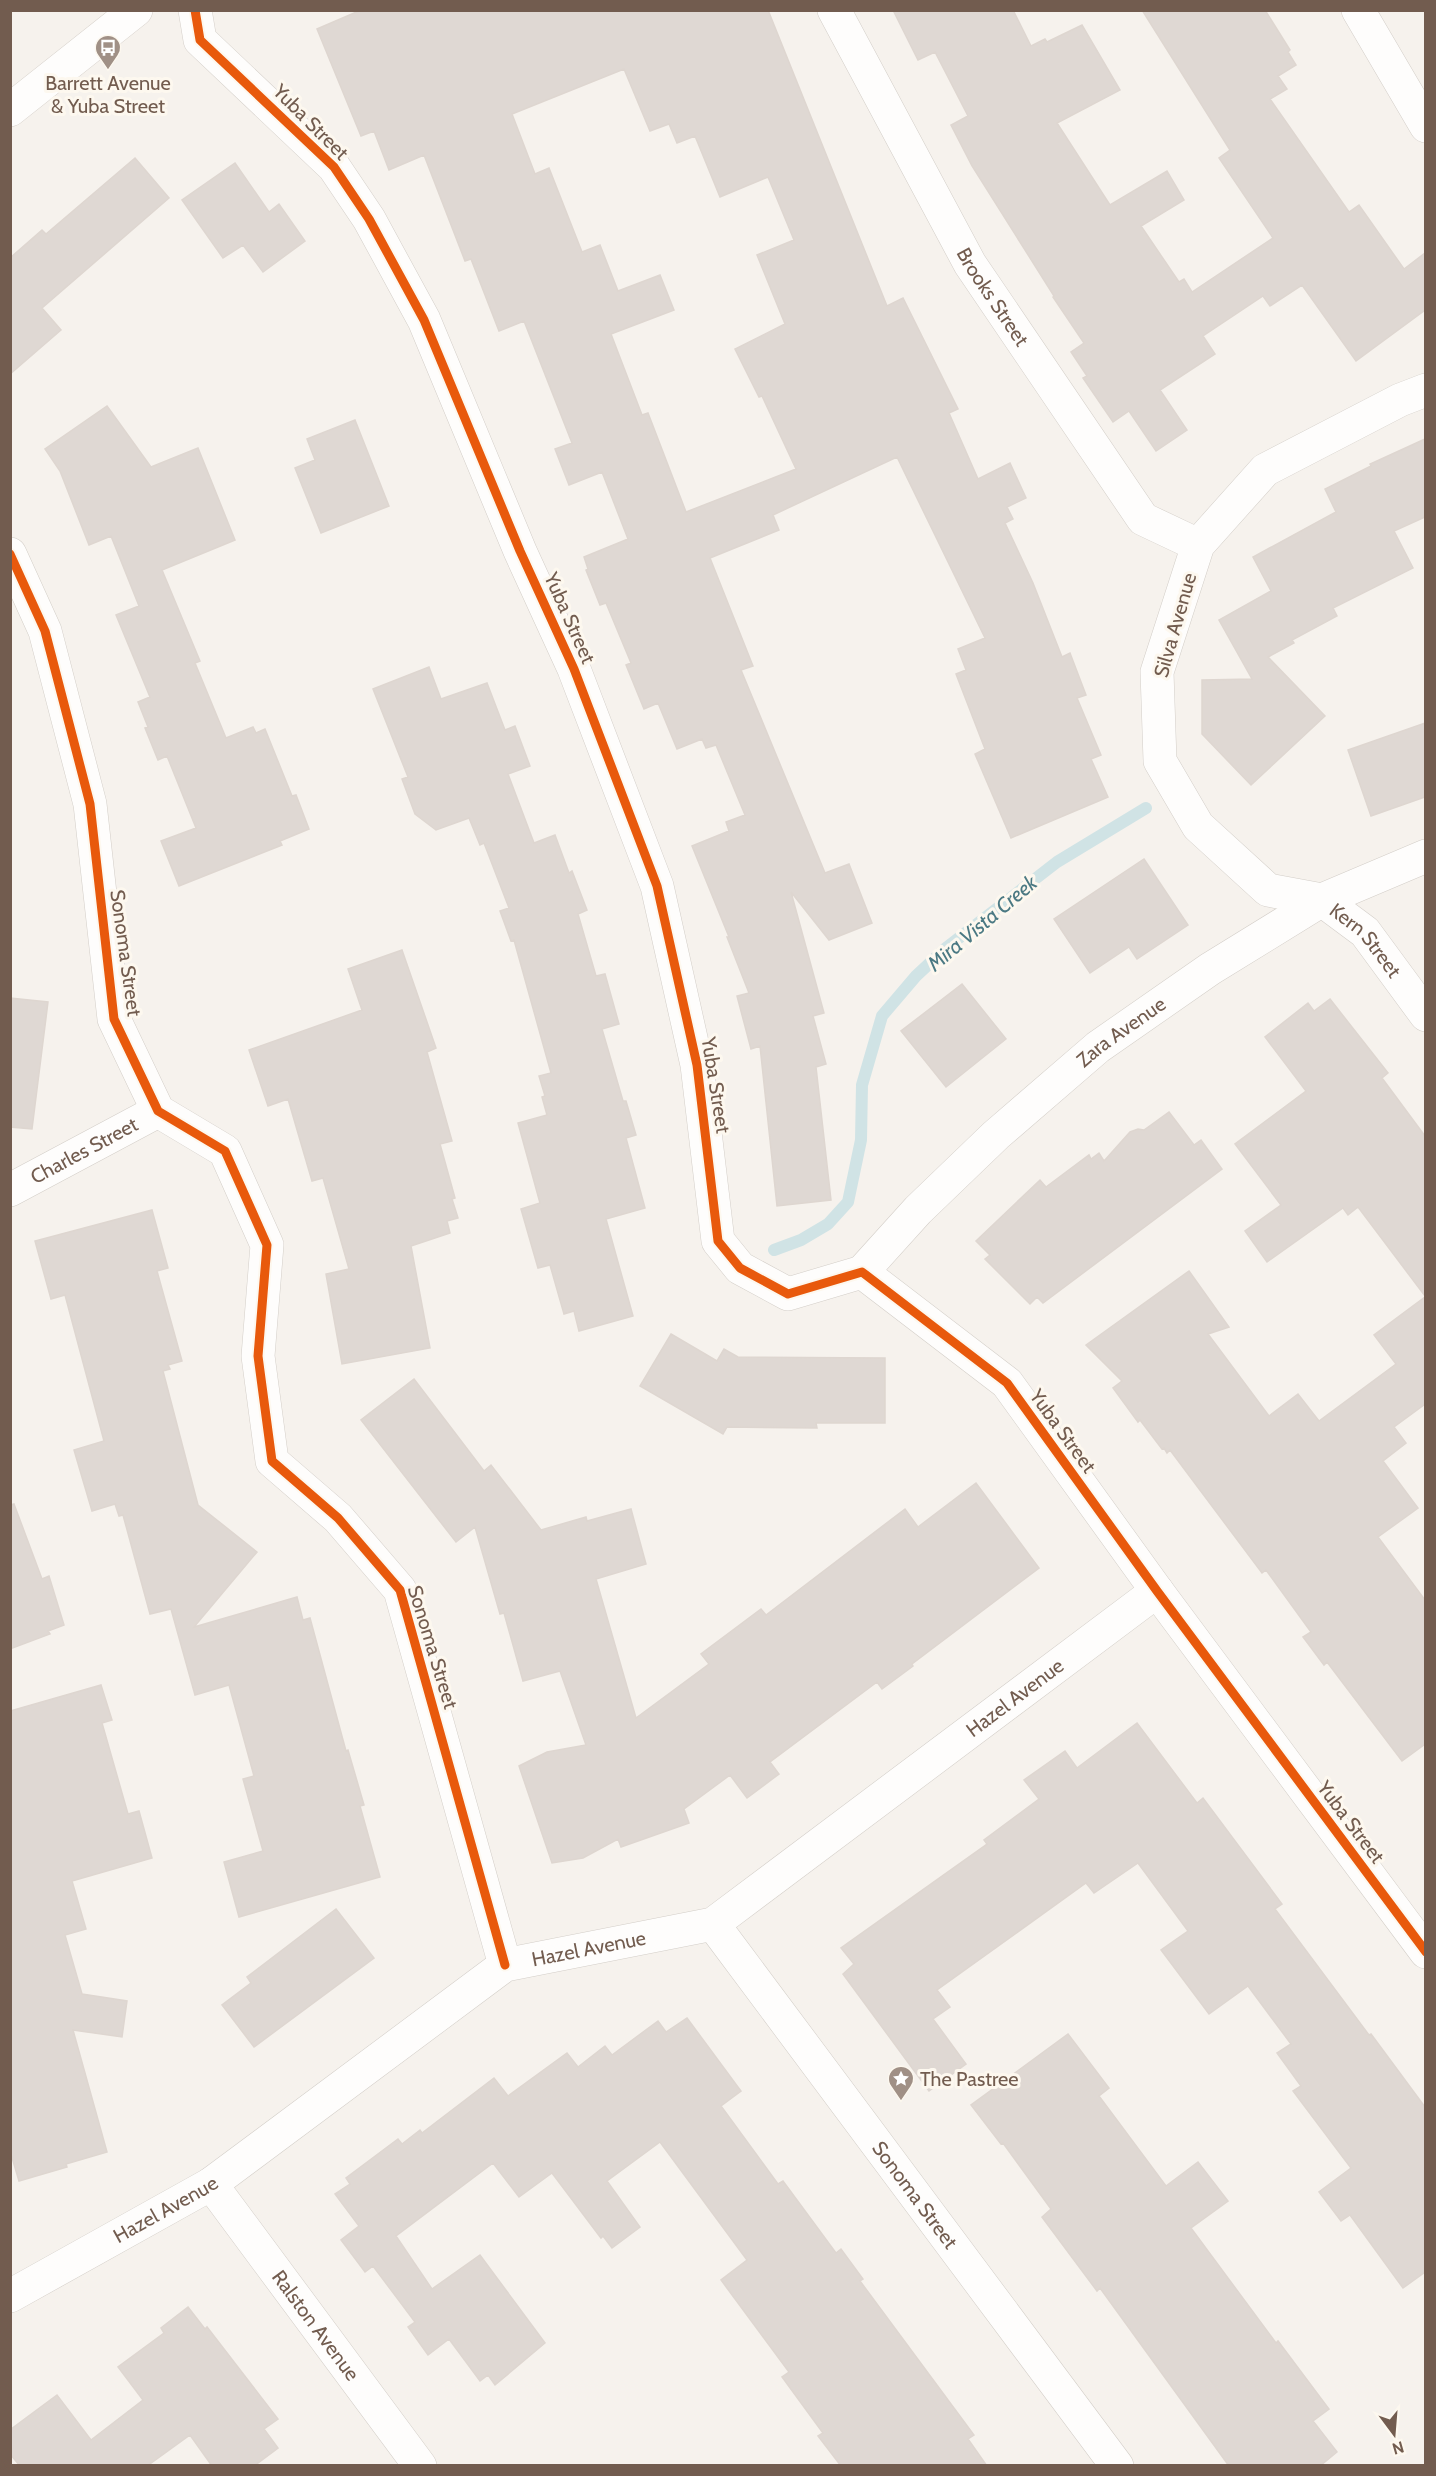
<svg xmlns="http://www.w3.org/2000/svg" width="1436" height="2476" font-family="Cabin,sans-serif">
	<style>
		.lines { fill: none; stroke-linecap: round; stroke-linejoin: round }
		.stream { stroke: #d0e3e5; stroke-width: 12 }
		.building { fill: #dfd8d3; stroke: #ded6d0; stroke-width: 1.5; fill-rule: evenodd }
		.street-casing { stroke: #d3cec8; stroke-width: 34 }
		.secondary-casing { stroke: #d5cfc9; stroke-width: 34 }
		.street { stroke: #fefdfc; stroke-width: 33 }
		.secondary { stroke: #fefdfc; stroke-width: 33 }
		.cycleway-casing { stroke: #fdf8ef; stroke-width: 13 }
		.cycleway { stroke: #e8590c; stroke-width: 9 }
		.labels { text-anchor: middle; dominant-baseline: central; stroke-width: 6; stroke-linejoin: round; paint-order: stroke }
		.poi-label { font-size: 20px; fill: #725c4f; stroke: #fdf8ef }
		.street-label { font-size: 20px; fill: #725c4f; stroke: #fdf8ef }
		.water-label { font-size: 21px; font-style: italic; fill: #4b7983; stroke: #fdf8ef }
	</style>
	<rect width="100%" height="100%" fill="#f6f2ed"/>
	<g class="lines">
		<!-- stream -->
		<path class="stream" d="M 774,1250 L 801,1240 L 828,1224 L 848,1202 L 861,1140 L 862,1085 L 882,1016 L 916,976 L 946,948 L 1057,862 L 1146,808"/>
	</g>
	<!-- building -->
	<path class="building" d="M 361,10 L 768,10 L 887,306 L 903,298 L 958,409 L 949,413 L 978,479 L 1010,463 L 1026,498 L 1007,507 L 1013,519 L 1005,523 L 1033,583 L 1062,657 L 1070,653 L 1086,695 L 1077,698 L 1101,755 L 1091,759 L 1108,797 L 1011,838 L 975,754 L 985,749 L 956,674 L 966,670 L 958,649 L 985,638 L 897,457 L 773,515 L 779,530 L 710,558 L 753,666 L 741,670 L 825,873 L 849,864 L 872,923 L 829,940 L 791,892 L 824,1013 L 813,1016 L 826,1064 L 816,1067 L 831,1200 L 777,1206 L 760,1046 L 751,1049 L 737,996 L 749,993 L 727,937 L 729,937 L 692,846 L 729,831 L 726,822 L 745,815 L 716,745 L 706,748 L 702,739 L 677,749 L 658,703 L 644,709 L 626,665 L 631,663 L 606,603 L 600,605 L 586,570 L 588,569 L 584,557 L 628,539 L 602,472 L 569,485 L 555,449 L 572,443 L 524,321 L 499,331 L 471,259 L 465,261 L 424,155 L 389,170 L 374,131 L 361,136 L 317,29 ZM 624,69 L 650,131 L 669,124 L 677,143 L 695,136 L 720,197 L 768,177 L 794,240 L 757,255 L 785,324 L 735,349 L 759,397 L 762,396 L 796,469 L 686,512 L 648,413 L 642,415 L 611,334 L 674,310 L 660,275 L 618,291 L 600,245 L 582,252 L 549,168 L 535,174 L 512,114 Z
		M 893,10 L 1013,10 L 1031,46 L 1045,39 L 1047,42 L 1082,25 L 1120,90 L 1057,123 L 1110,205 L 1167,171 L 1184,200 L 1141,226 L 1179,282 L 1184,279 L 1192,292 L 1273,238 L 1219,158 L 1230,150 L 1142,10 L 1265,10 L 1290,50 L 1288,52 L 1296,65 L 1278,76 L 1287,89 L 1270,99 L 1349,212 L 1359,205 L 1404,269 L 1425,253 L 1425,310 L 1356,361 L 1302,285 L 1270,306 L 1263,296 L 1203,336 L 1215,354 L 1160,390 L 1187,430 L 1156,451 L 1129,411 L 1113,422 L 1083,378 L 1087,376 L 1071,352 L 1084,343 L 1053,297 L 1054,296 L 972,166 L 951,125 L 968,116 L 935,52 L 918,60 Z
		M 135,158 L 169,198 L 42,308 L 61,330 L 10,374 L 10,258 L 42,230 L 46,234 Z
		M 235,163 L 269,212 L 279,204 L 305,241 L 263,272 L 243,245 L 223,258 L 182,200 Z
		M 107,406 L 151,467 L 198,448 L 235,540 L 162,570 L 200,661 L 195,663 L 226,738 L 253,727 L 256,733 L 265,729 L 292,796 L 296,795 L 309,829 L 280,841 L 282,845 L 179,886 L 161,841 L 196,828 L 167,756 L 158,760 L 145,728 L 148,727 L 138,702 L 150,697 L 116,615 L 139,606 L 111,536 L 89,545 L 60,471 L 45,449 Z
		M 355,420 L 389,506 L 321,533 L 295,468 L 315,460 L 307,439 Z
		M 1425,439 L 1425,517 L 1394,531 L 1413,568 L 1333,608 L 1337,616 L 1292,640 L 1294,643 L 1268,657 L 1325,716 L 1251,785 L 1202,734 L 1202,680 L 1252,679 L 1219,620 L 1271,591 L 1253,557 L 1336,512 L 1325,489 L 1371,466 L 1370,464 Z
		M 429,667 L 441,699 L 487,683 L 505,730 L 515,726 L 530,766 L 508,774 L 534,843 L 555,835 L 569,873 L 572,871 L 587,910 L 578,914 L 596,976 L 605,974 L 619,1024 L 602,1029 L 623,1101 L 626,1101 L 636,1135 L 626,1138 L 645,1208 L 606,1219 L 633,1316 L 579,1331 L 574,1311 L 564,1314 L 550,1265 L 538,1268 L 521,1209 L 540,1203 L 518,1123 L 547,1115 L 542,1097 L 545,1096 L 539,1076 L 551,1073 L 514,940 L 511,941 L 500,911 L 509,908 L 484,843 L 480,845 L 469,818 L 436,830 L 415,814 L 402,779 L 408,777 L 373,689 Z
		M 1425,723 L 1425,797 L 1371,816 L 1348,750 Z
		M 1144,859 L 1188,925 L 1137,959 L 1129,947 L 1090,973 L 1054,919 Z
		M 402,950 L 436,1048 L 427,1052 L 452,1141 L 440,1144 L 455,1198 L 452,1199 L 458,1218 L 447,1221 L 450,1233 L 411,1246 L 430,1348 L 342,1364 L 326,1274 L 349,1269 L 323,1178 L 312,1181 L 288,1099 L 268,1106 L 249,1050 L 362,1010 L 348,969 Z
		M 962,984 L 1006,1039 L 946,1087 L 901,1031 Z
		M 10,998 L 48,1002 L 32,1129 L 10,1127 Z
		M 1330,999 L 1388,1073 L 1382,1078 L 1425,1136 L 1425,1296 L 1358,1207 L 1348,1215 L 1343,1208 L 1267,1262 L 1245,1231 L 1281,1205 L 1235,1144 L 1306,1091 L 1265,1037 L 1308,1003 L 1314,1011 Z
		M 1169,1112 L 1194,1145 L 1201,1140 L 1222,1169 L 1043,1303 L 1037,1297 L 1030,1304 L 985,1259 L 990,1255 L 976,1241 L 1040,1180 L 1046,1187 L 1089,1155 L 1091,1159 L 1099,1153 L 1104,1161 L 1130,1132 L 1138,1129 L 1144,1130 Z
		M 152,1210 L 168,1268 L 157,1271 L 182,1361 L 168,1365 L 170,1369 L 163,1371 L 198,1505 L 257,1552 L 194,1627 L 297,1597 L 303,1620 L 310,1618 L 346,1751 L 348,1750 L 364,1805 L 360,1806 L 380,1877 L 239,1917 L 224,1862 L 263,1851 L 243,1779 L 254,1776 L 229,1685 L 195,1695 L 171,1609 L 150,1614 L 123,1515 L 119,1516 L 115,1504 L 92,1511 L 74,1450 L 104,1441 L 65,1295 L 51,1299 L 35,1241 Z
		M 1189,1271 L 1229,1327 L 1208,1334 L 1269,1416 L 1298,1394 L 1319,1421 L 1396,1364 L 1374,1335 L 1425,1297 L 1425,1404 L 1394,1427 L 1406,1443 L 1383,1461 L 1418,1508 L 1378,1537 L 1425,1600 L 1425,1744 L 1402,1761 L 1327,1662 L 1324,1665 L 1303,1637 L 1311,1632 L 1266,1570 L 1262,1573 L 1170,1450 L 1167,1453 L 1164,1448 L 1162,1449 L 1140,1420 L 1138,1422 L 1113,1388 L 1122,1381 L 1086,1345 Z
		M 671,1334 L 717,1361 L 724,1349 L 738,1357 L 885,1358 L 885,1423 L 816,1423 L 817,1428 L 727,1427 L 723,1434 L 640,1386 Z
		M 414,1379 L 484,1471 L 491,1465 L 541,1530 L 586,1517 L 587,1521 L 631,1509 L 646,1564 L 596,1579 L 636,1718 L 709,1664 L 701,1654 L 761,1609 L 766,1615 L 905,1509 L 918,1527 L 976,1483 L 1039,1568 L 912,1664 L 913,1666 L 882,1689 L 877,1682 L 770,1762 L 779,1774 L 747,1798 L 730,1775 L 684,1809 L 689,1823 L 621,1847 L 618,1839 L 583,1858 L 552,1863 L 519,1766 L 547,1752 L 586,1745 L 560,1671 L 523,1681 L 504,1613 L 500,1614 L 475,1527 L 456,1542 L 361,1420 Z
		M 14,1504 L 42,1579 L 49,1576 L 64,1625 L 48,1631 L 50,1634 L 10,1649 L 10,1505 Z
		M 101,1685 L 112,1720 L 102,1723 L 128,1814 L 139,1811 L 152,1858 L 72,1881 L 86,1929 L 65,1935 L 82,1994 L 127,2001 L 122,2037 L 73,2030 L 107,2152 L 66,2164 L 67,2167 L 19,2181 L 10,2151 L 10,1711 Z
		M 1137,1723 L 1197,1803 L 1203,1798 L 1282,1904 L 1275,1909 L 1369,2035 L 1371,2034 L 1425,2107 L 1425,2272 L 1403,2288 L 1350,2215 L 1341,2221 L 1319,2192 L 1351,2168 L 1293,2091 L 1301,2086 L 1277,2053 L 1291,2044 L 1248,1986 L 1209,2014 L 1161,1950 L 1188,1931 L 1138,1863 L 1094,1893 L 1086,1883 L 937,1990 L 950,2007 L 933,2019 L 966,2064 L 929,2091 L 843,1974 L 854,1964 L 841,1948 L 987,1844 L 984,1840 L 1039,1799 L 1024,1780 L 1065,1751 L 1077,1768 Z
		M 336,1909 L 374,1958 L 254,2047 L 222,2005 L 251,1983 L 247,1977 Z
		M 687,2018 L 741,2091 L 721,2106 L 778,2184 L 783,2181 L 836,2253 L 841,2249 L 863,2279 L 860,2281 L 974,2435 L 968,2439 L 987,2466 L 841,2466 L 818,2436 L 823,2433 L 782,2377 L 789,2372 L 721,2280 L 747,2260 L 660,2142 L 607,2181 L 640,2227 L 612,2248 L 603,2236 L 601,2238 L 552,2173 L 519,2197 L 493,2163 L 396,2236 L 432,2289 L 480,2255 L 545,2343 L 495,2385 L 488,2375 L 480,2381 L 449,2339 L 428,2355 L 408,2327 L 415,2322 L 373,2266 L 365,2272 L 341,2240 L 359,2226 L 335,2194 L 350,2184 L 346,2178 L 398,2139 L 402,2144 L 420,2130 L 422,2133 L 494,2078 L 508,2096 L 567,2053 L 578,2067 L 605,2046 L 612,2055 L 658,2021 L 666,2032 Z
		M 1068,2034 L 1109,2088 L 1099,2096 L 1166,2186 L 1198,2162 L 1228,2201 L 1191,2228 L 1276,2343 L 1278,2341 L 1329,2409 L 1313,2421 L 1337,2452 L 1320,2466 L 1229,2466 L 1100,2288 L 1097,2291 L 1042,2217 L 1051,2209 L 1003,2143 L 1001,2144 L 971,2105 Z
		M 188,2307 L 205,2329 L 207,2327 L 278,2419 L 264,2429 L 278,2448 L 254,2466 L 212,2466 L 190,2435 L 147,2466 L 20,2466 L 10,2454 L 10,2430 L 57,2395 L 91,2440 L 143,2400 L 118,2367 L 164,2333 L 161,2328 Z"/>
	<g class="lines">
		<defs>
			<g id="street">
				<path d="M 195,10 L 200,40 L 334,167 L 369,219 L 424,320 L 520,551 L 574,669 L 657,886 L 697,1065 L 718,1241 L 740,1268 L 788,1294 L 862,1272 L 1007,1383 L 1157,1591 L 1426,1952"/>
				<path id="s1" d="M 834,10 L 970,264 L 1143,519 L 1198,545"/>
				<path d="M 1358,10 L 1426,126"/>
				<path id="s2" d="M 1426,390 L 1400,400 L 1265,470 L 1198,545 L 1157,672 L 1160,761 L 1198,826 L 1268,890 L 1322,900 L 1365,932 L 1426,1015"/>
				<path d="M 10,554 L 45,631 L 90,804 L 114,1019 L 158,1111 L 225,1151 L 267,1245 L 258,1356 L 272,1461 L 338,1518 L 400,1590 L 505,1965"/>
				<path id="s3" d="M 10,1190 L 158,1111"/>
				<path id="s4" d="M 862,1272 L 918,1210 L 996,1135 L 1098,1047 L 1210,969 L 1322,900 L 1426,856"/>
				<path id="s5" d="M 713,1924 L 1117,2466"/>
				<path id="s6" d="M 211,2184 L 420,2466"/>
				<path id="s7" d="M 10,2296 L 211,2184 L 505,1965 L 713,1924 L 1157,1591"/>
			</g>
			<path id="secondary" d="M 10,110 L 136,10"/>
		</defs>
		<!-- street casing -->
		<use href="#street" class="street-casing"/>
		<!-- secondary casing -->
		<use href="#secondary" class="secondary-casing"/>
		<!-- street -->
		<use href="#street" class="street"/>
		<!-- secondary -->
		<use href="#secondary" class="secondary"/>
		<defs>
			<path id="cycleway" d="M 195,10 L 200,40 L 334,167 L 369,219 L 424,320 L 520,551 L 574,669 L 657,886 L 697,1065 L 718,1241 L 740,1268 L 788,1294 L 862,1272 L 1007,1383 L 1157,1591 L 1426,1952
				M 10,554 L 45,631 L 90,804 L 114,1019 L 158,1111 L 225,1151 L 267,1245 L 258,1356 L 272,1461 L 338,1518 L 400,1590 L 505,1965"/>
		</defs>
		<!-- cycleway casing -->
		<use href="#cycleway" class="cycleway-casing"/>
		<!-- cycleway -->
		<use href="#cycleway" class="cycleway"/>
	</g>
	<!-- icons -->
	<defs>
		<symbol id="bus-pin" viewBox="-11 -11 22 30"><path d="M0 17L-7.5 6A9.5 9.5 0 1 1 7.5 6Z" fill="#a09086" stroke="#fdf8ef"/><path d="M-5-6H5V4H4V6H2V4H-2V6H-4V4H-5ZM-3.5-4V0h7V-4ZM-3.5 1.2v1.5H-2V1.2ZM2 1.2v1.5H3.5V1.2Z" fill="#fff"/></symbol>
		<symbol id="sight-pin" viewBox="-11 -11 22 30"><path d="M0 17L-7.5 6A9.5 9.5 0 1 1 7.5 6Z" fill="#a09086" stroke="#fdf8ef"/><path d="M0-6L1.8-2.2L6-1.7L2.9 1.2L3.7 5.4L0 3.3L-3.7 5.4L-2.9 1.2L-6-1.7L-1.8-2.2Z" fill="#fff"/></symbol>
	</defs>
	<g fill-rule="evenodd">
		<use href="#bus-pin" x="93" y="33" width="30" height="40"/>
		<use href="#sight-pin" x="886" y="2064" width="30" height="40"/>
	</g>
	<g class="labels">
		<!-- poi labels -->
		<g class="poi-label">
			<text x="108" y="83">Barrett Avenue<tspan x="108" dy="23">&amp; Yuba Street</tspan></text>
			<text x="920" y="2079" text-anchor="start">The Pastree</text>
		</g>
		<!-- street labels -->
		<g class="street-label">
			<text transform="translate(311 122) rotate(45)">Yuba Street</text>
			<text stroke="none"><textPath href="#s1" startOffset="328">Brooks Street</textPath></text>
			<text transform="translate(570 618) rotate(66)">Yuba Street</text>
			<text transform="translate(1175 625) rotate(-74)">Silva Avenue</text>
			<text stroke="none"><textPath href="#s2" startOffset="788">Kern Street</textPath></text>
			<text transform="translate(126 953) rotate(82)">Sonoma Street</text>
			<text stroke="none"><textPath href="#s4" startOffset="354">Zara Avenue</textPath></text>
			<text transform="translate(716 1085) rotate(81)">Yuba Street</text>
			<text stroke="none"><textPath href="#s3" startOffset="84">Charles Street</textPath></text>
			<text transform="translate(1063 1431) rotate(54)">Yuba Street</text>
			<text transform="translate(433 1647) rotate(73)">Sonoma Street</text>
			<text stroke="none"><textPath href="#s7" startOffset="1186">Hazel Avenue</textPath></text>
			<text transform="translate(1351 1822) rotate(53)">Yuba Street</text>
			<text stroke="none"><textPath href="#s7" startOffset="682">Hazel Avenue</textPath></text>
			<text stroke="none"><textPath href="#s5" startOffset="338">Sonoma Street</textPath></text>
			<text stroke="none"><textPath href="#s7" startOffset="178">Hazel Avenue</textPath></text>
			<text stroke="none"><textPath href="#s6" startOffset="176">Ralston Avenue</textPath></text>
		</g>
		<!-- water labels -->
		<g class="water-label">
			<text transform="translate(982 923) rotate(-40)">Mira Vista Creek</text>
		</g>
	</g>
	<!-- border -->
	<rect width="1436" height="2476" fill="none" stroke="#725c4f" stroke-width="24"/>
	<!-- north arrow -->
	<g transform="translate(1394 2434) rotate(164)" stroke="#fdf8ef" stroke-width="4.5" paint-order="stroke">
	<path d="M0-4.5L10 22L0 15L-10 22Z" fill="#725c4f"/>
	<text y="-9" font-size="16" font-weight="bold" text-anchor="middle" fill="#725c4f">N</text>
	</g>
</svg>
